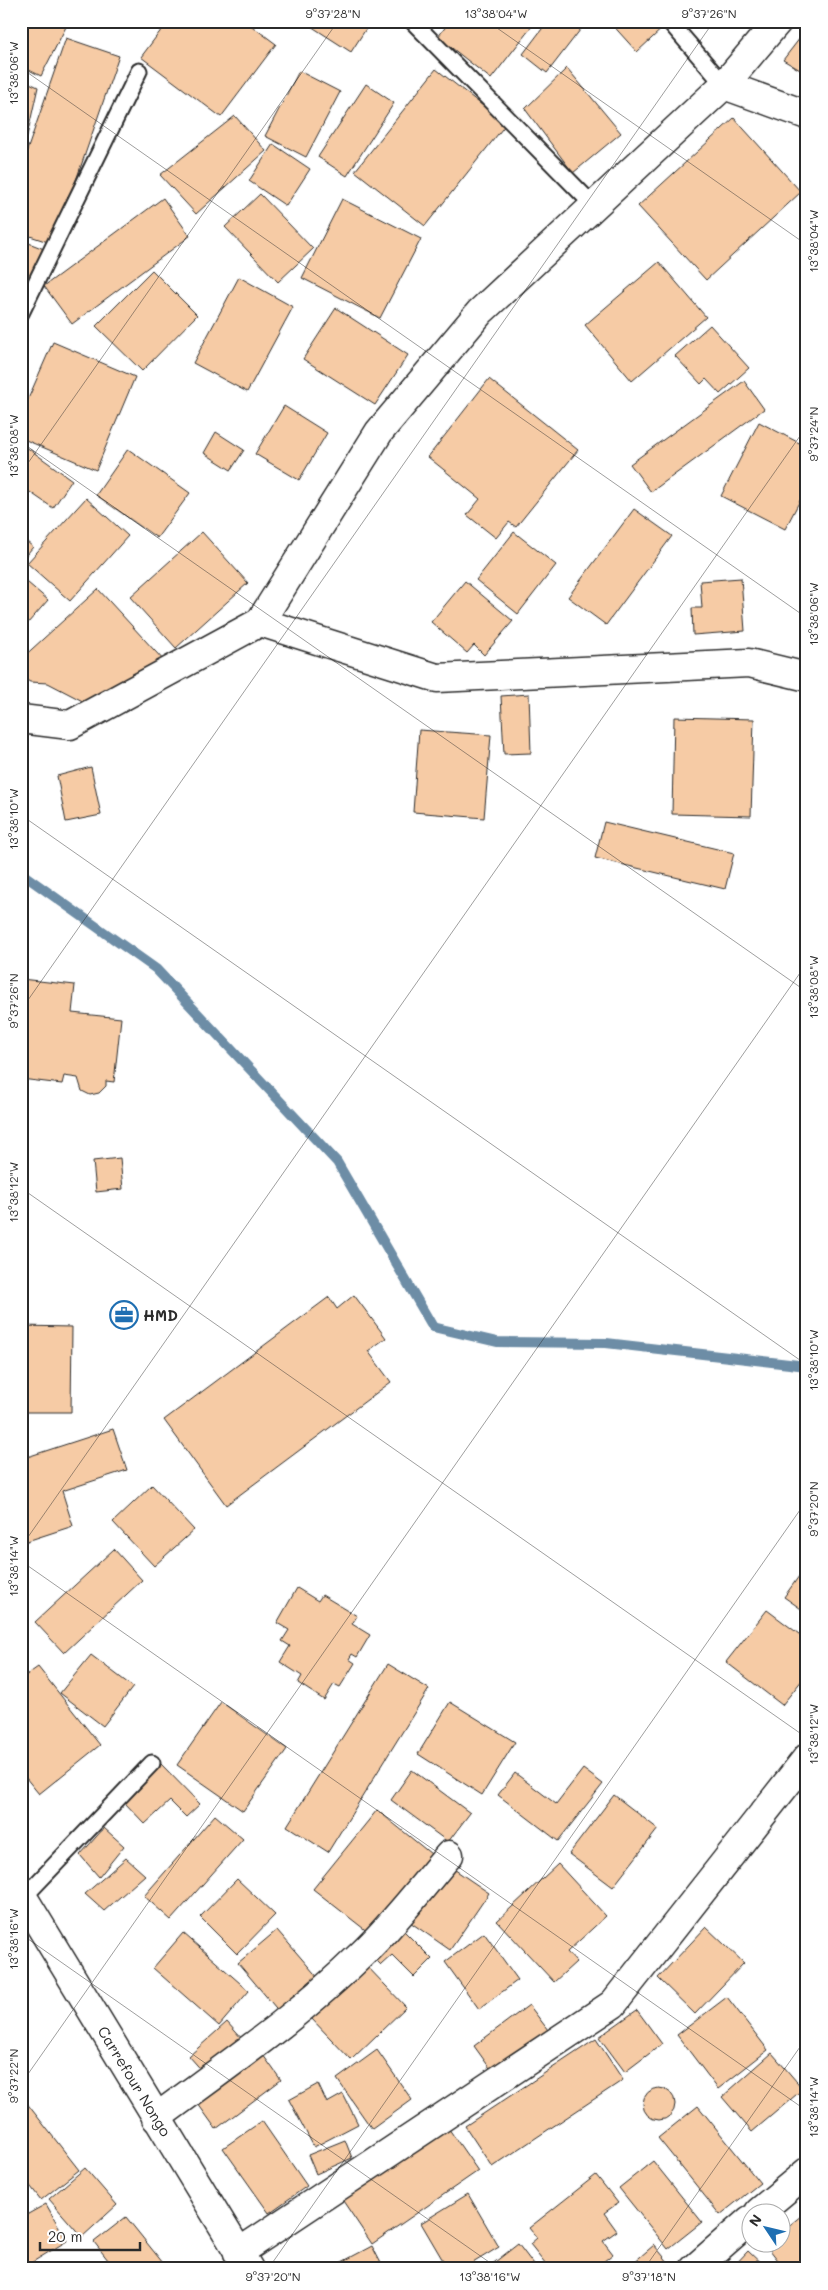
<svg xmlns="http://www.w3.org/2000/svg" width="828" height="2290" font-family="Mali,sans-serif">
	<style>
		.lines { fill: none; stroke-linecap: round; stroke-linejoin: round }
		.stream { stroke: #6d8da6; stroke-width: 10 }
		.building { fill: #f6cba5; stroke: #2b2b2b }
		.lane-casing { stroke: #2b2b2b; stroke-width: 19 }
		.street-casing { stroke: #2b2b2b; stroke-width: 31 }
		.primary-casing { stroke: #2b2b2b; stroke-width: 31 }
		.lane { stroke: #fff; stroke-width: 15 }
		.street { stroke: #fff; stroke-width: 28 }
		.primary { stroke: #fff; stroke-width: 28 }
		.ticks { fill: none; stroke: #2b2b2b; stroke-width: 1; stroke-opacity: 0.45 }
		.labels { text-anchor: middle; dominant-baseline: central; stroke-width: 4; stroke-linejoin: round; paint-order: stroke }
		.poi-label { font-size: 15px; font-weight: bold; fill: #2b2b2b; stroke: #fff; text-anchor: start }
		.street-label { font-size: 15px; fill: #2b2b2b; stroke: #fff }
		.neatline { fill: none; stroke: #2b2b2b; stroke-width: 2 }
		.ticks-label { font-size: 12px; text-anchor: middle; fill: #2b2b2b }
	</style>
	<rect width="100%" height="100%" fill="#fff"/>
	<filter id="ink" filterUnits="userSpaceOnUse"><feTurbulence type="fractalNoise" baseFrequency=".02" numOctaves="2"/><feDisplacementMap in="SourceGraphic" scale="10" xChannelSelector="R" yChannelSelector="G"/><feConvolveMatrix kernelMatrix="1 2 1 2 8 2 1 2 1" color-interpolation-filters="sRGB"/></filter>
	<g filter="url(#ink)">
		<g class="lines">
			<!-- stream -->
			<path class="stream" d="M 21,873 L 156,969 L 337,1162 L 433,1327 L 497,1342 L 606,1343 L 807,1366"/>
		</g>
		<!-- building -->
		<path class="building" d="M 21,21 L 69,21 L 41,76 L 21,66 Z
			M 168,21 L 245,21 L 276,44 L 221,117 L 141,57 Z
			M 303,21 L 371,21 L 351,52 Z
			M 450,21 L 536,21 L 491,79 L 438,37 Z
			M 548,21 L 587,21 L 547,73 L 523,54 Z
			M 609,21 L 662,21 L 666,25 L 637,52 Z
			M 807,29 L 807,74 L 783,60 Z
			M 66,38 L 119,56 L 54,244 L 21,233 L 21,168 Z
			M 567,68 L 621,133 L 573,173 L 525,109 Z
			M 436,69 L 506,124 L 425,226 L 355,171 Z
			M 299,71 L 340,92 L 306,157 L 265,136 Z
			M 21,79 L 38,87 L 21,163 Z
			M 366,84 L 394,103 L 347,176 L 318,157 Z
			M 235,116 L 266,151 L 196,214 L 160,175 Z
			M 734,118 L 801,192 L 706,280 L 638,206 Z
			M 273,144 L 310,169 L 286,206 L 249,181 Z
			M 260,194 L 313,249 L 278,282 L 225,227 Z
			M 163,198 L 190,236 L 72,324 L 44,286 Z
			M 342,199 L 421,239 L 380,318 L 302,278 Z
			M 21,240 L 44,249 L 32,282 L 21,278 Z
			M 659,262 L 706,317 L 632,381 L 585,325 Z
			M 152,270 L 197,315 L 142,371 L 96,326 Z
			M 239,277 L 293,307 L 247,392 L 193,363 Z
			M 336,308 L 408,355 L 375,405 L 303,359 Z
			M 710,325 L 749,368 L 720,394 L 706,379 L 701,384 L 675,356 Z
			M 53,342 L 135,377 L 96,470 L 21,438 L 21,415 Z
			M 489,379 L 578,450 L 516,527 L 509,522 L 496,538 L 467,515 L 480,499 L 428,457 Z
			M 744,381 L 764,409 L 651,492 L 630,464 Z
			M 284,406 L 327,433 L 299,480 L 255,454 Z
			M 759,422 L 807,447 L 807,487 L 785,529 L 721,496 Z
			M 216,432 L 244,450 L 231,470 L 204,453 Z
			M 22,444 L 72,480 L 53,508 L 21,486 Z
			M 128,449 L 190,493 L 157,538 L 96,495 Z
			M 86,498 L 128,536 L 70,601 L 27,563 Z
			M 634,509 L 672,536 L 606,625 L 568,597 Z
			M 202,532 L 248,583 L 176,648 L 130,597 Z
			M 514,532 L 556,565 L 518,614 L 476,580 Z
			M 21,537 L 33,547 L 21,561 Z
			M 21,577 L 48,600 L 21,631 Z
			M 741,578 L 745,631 L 693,635 L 692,608 L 702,608 L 700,581 Z
			M 465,581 L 513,621 L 484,655 L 474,645 L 467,653 L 431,622 Z
			M 98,589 L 166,663 L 96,708 L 48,683 L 30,682 L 21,677 L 21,659 Z
			M 529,694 L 531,753 L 504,754 L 501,696 Z
			M 674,717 L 754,719 L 751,816 L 672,814 Z
			M 419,730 L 491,735 L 484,818 L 413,812 Z
			M 91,767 L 101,815 L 66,822 L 57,776 Z
			M 604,822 L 734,853 L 725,889 L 595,858 Z
			M 21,979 L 75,985 L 72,1013 L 121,1018 L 114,1082 L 106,1081 L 106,1086 L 99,1093 L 90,1095 L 82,1091 L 78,1078 L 64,1076 L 62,1084 L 21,1079 Z
			M 120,1158 L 123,1189 L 96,1192 L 93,1161 Z
			M 354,1295 L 386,1338 L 368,1351 L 391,1382 L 226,1505 L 164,1420 L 329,1297 L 337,1309 Z
			M 21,1326 L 72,1327 L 71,1412 L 21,1412 Z
			M 113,1429 L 127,1470 L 62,1491 L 73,1526 L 21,1543 L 21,1459 Z
			M 152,1485 L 194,1530 L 154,1566 L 113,1522 Z
			M 114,1549 L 142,1580 L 64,1653 L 35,1622 Z
			M 807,1565 L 807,1613 L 784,1597 Z
			M 297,1588 L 318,1601 L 322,1595 L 357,1616 L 352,1624 L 370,1635 L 357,1657 L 352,1654 L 349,1659 L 355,1663 L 340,1687 L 334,1684 L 324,1700 L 298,1683 L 302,1676 L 280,1662 L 290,1646 L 282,1641 L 289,1630 L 277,1623 Z
			M 767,1610 L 807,1640 L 807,1674 L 782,1705 L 726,1662 Z
			M 91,1655 L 133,1687 L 103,1726 L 60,1693 Z
			M 388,1664 L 429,1689 L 328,1852 L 287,1826 Z
			M 38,1667 L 100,1745 L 39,1794 L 21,1772 L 21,1679 Z
			M 221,1702 L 287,1749 L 243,1811 L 177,1765 Z
			M 450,1702 L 515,1742 L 482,1795 L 418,1754 Z
			M 161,1764 L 200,1804 L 186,1817 L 170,1801 L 145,1824 L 123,1801 Z
			M 583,1769 L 603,1784 L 558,1841 L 498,1795 L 515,1773 L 556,1804 Z
			M 412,1770 L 470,1813 L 448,1842 L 391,1800 Z
			M 614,1795 L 658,1829 L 613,1887 L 569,1854 Z
			M 377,1810 L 436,1858 L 373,1936 L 313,1889 Z
			M 215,1815 L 243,1839 L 171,1920 L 144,1896 Z
			M 104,1828 L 124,1846 L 99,1877 L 80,1855 Z
			M 126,1858 L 145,1875 L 104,1911 L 85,1894 Z
			M 445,1863 L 489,1893 L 450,1950 L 407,1920 Z
			M 558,1864 L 606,1916 L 567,1952 L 576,1962 L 554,1982 L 497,1921 Z
			M 237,1879 L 275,1915 L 237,1954 L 200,1917 Z
			M 397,1924 L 432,1959 L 414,1977 L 392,1955 L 381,1965 L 369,1953 Z
			M 706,1927 L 744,1963 L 695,2014 L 658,1978 Z
			M 277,1930 L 320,1980 L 281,2014 L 238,1963 Z
			M 183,1933 L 249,1991 L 219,2026 L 153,1968 Z
			M 484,1933 L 518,1980 L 479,2009 L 445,1962 Z
			M 365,1964 L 406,2007 L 351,2060 L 310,2017 Z
			M 727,1997 L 768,2050 L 718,2089 L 677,2035 Z
			M 529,2005 L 548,2030 L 492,2071 L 474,2046 Z
			M 637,2010 L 662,2044 L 625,2072 L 599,2037 Z
			M 227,2022 L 243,2040 L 205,2074 L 189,2056 Z
			M 596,2039 L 623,2080 L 492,2167 L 465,2126 Z
			M 258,2048 L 281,2080 L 216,2129 L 193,2097 Z
			M 377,2050 L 412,2100 L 372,2129 L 337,2079 Z
			M 772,2053 L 803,2089 L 752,2132 L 722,2097 Z
			M 318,2084 L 327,2103 L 343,2094 L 358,2124 L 314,2147 L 289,2100 Z
			M643 2104a16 16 0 1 1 32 0a16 16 0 1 1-32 0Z
			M 22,2097 L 79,2170 L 41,2200 L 21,2174 Z
			M 698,2106 L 760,2183 L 720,2215 L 658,2138 Z
			M 442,2119 L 478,2171 L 372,2244 L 337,2192 Z
			M 262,2121 L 307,2186 L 269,2213 L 223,2148 Z
			M 345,2140 L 352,2158 L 316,2174 L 308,2155 Z
			M 653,2161 L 702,2222 L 668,2249 L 619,2188 Z
			M 85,2168 L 117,2205 L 82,2237 L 49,2199 Z
			M 596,2175 L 618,2203 L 604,2213 L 617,2231 L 603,2241 L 613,2254 L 594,2269 L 550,2269 L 530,2244 L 537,2238 L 529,2228 Z
			M 468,2194 L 499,2247 L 463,2269 L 448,2269 L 421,2223 Z
			M 46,2204 L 67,2241 L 21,2269 L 21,2218 Z
			M 807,2211 L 807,2269 L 785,2269 L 766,2245 L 769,2242 L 780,2242 L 780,2233 Z
			M 126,2217 L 163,2263 L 155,2269 L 115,2269 L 94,2242 Z
			M 518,2244 L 537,2269 L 486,2269 Z
			M 654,2245 L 674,2269 L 626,2269 Z
			M 372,2246 L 384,2269 L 341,2269 L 338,2264 Z
			M 748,2251 L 767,2269 L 731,2269 Z"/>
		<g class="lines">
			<defs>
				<path id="lane" d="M 412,21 L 594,206
					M 669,21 L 724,85
					M 21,313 L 139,71
					M 23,1898 L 152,1763"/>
				<path id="street" d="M 724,85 L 807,115
					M 260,622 L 379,432 L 480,312 L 724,85 L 778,21
					M 21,719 L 70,725 L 260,622 L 437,678 L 749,663 L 807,677
					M 156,2118 C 226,2066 299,2016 361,1955 C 393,1925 420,1889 449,1855
					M 759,2212 L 807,2172
					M 238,2253 L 613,2004 L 807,1758
					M 694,2269 L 750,2220"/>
				<g id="primary">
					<path id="s1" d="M 21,1894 L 249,2269"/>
				</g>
			</defs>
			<!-- lane casing -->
			<use href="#lane" class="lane-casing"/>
			<!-- street casing -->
			<use href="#street" class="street-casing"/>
			<!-- primary casing -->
			<use href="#primary" class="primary-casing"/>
			<!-- lane -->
			<use href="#lane" class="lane"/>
			<!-- street -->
			<use href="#street" class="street"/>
			<!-- primary -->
			<use href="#primary" class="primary"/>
		</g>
	</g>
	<!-- ticks -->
	<path class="ticks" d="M 487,21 L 807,245M 21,68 L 807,618M 21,442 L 807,992M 21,473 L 338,21M 21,815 L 807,1365M 21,1010 L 714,21M 21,1188 L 807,1738M 21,1547 L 807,426M 21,1561 L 807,2111M 21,1934 L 499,2269M 21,2084 L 807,963M 268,2269 L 807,1500M 644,2269 L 807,2037"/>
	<!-- icons -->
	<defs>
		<symbol id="office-ring" viewBox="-11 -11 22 22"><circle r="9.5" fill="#fff" stroke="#1f6fb2" stroke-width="1.5"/><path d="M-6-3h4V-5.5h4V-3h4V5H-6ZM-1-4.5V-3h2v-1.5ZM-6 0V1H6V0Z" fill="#1f6fb2"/></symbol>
	</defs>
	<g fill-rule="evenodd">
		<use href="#office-ring" x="108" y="1299" width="32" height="32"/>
	</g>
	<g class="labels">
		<!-- poi labels -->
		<g class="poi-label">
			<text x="143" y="1315">HMD</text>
		</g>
		<!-- street labels -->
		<g class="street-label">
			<text stroke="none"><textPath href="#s1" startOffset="219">Carrefour Nongo</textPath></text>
		</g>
	</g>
	<!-- margin -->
	<rect width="828" height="2290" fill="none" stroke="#fff" stroke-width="55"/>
	<!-- north arrow -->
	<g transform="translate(766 2228) rotate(305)"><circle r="24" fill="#ffffff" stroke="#aaaaaa"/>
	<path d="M0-4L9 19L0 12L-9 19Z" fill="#1f6fb2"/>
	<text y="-8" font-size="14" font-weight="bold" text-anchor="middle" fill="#2b2b2b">N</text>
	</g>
	<!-- scale -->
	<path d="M40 2242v8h100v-8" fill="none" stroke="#2b2b2b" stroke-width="2.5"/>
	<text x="48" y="2242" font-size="15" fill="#2b2b2b" stroke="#ffffff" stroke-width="4" paint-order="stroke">20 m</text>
	<rect x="28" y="28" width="772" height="2234" class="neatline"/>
	<g class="ticks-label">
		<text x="333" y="18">9°37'28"N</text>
		<text x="496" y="18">13°38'04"W</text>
		<text x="709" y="18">9°37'26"N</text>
		<text transform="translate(14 73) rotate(-90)" y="4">13°38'06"W</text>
		<text transform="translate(814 241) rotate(-90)" y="4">13°38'04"W</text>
		<text transform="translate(814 434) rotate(-90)" y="4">9°37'24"N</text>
		<text transform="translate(14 446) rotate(-90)" y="4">13°38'08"W</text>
		<text transform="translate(814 614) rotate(-90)" y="4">13°38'06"W</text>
		<text transform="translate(14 819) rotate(-90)" y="4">13°38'10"W</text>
		<text transform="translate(814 987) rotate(-90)" y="4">13°38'08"W</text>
		<text transform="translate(14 1001) rotate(-90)" y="4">9°37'26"N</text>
		<text transform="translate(14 1192) rotate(-90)" y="4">13°38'12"W</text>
		<text transform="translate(814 1360) rotate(-90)" y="4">13°38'10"W</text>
		<text transform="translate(814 1509) rotate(-90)" y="4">9°37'20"N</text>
		<text transform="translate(14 1566) rotate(-90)" y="4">13°38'14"W</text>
		<text transform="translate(814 1734) rotate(-90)" y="4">13°38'12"W</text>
		<text transform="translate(14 1939) rotate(-90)" y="4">13°38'16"W</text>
		<text transform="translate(14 2076) rotate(-90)" y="4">9°37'22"N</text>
		<text transform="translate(814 2107) rotate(-90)" y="4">13°38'14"W</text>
		<text x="273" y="2281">9°37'20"N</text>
		<text x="490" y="2281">13°38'16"W</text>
		<text x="649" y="2281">9°37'18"N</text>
	</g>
</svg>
